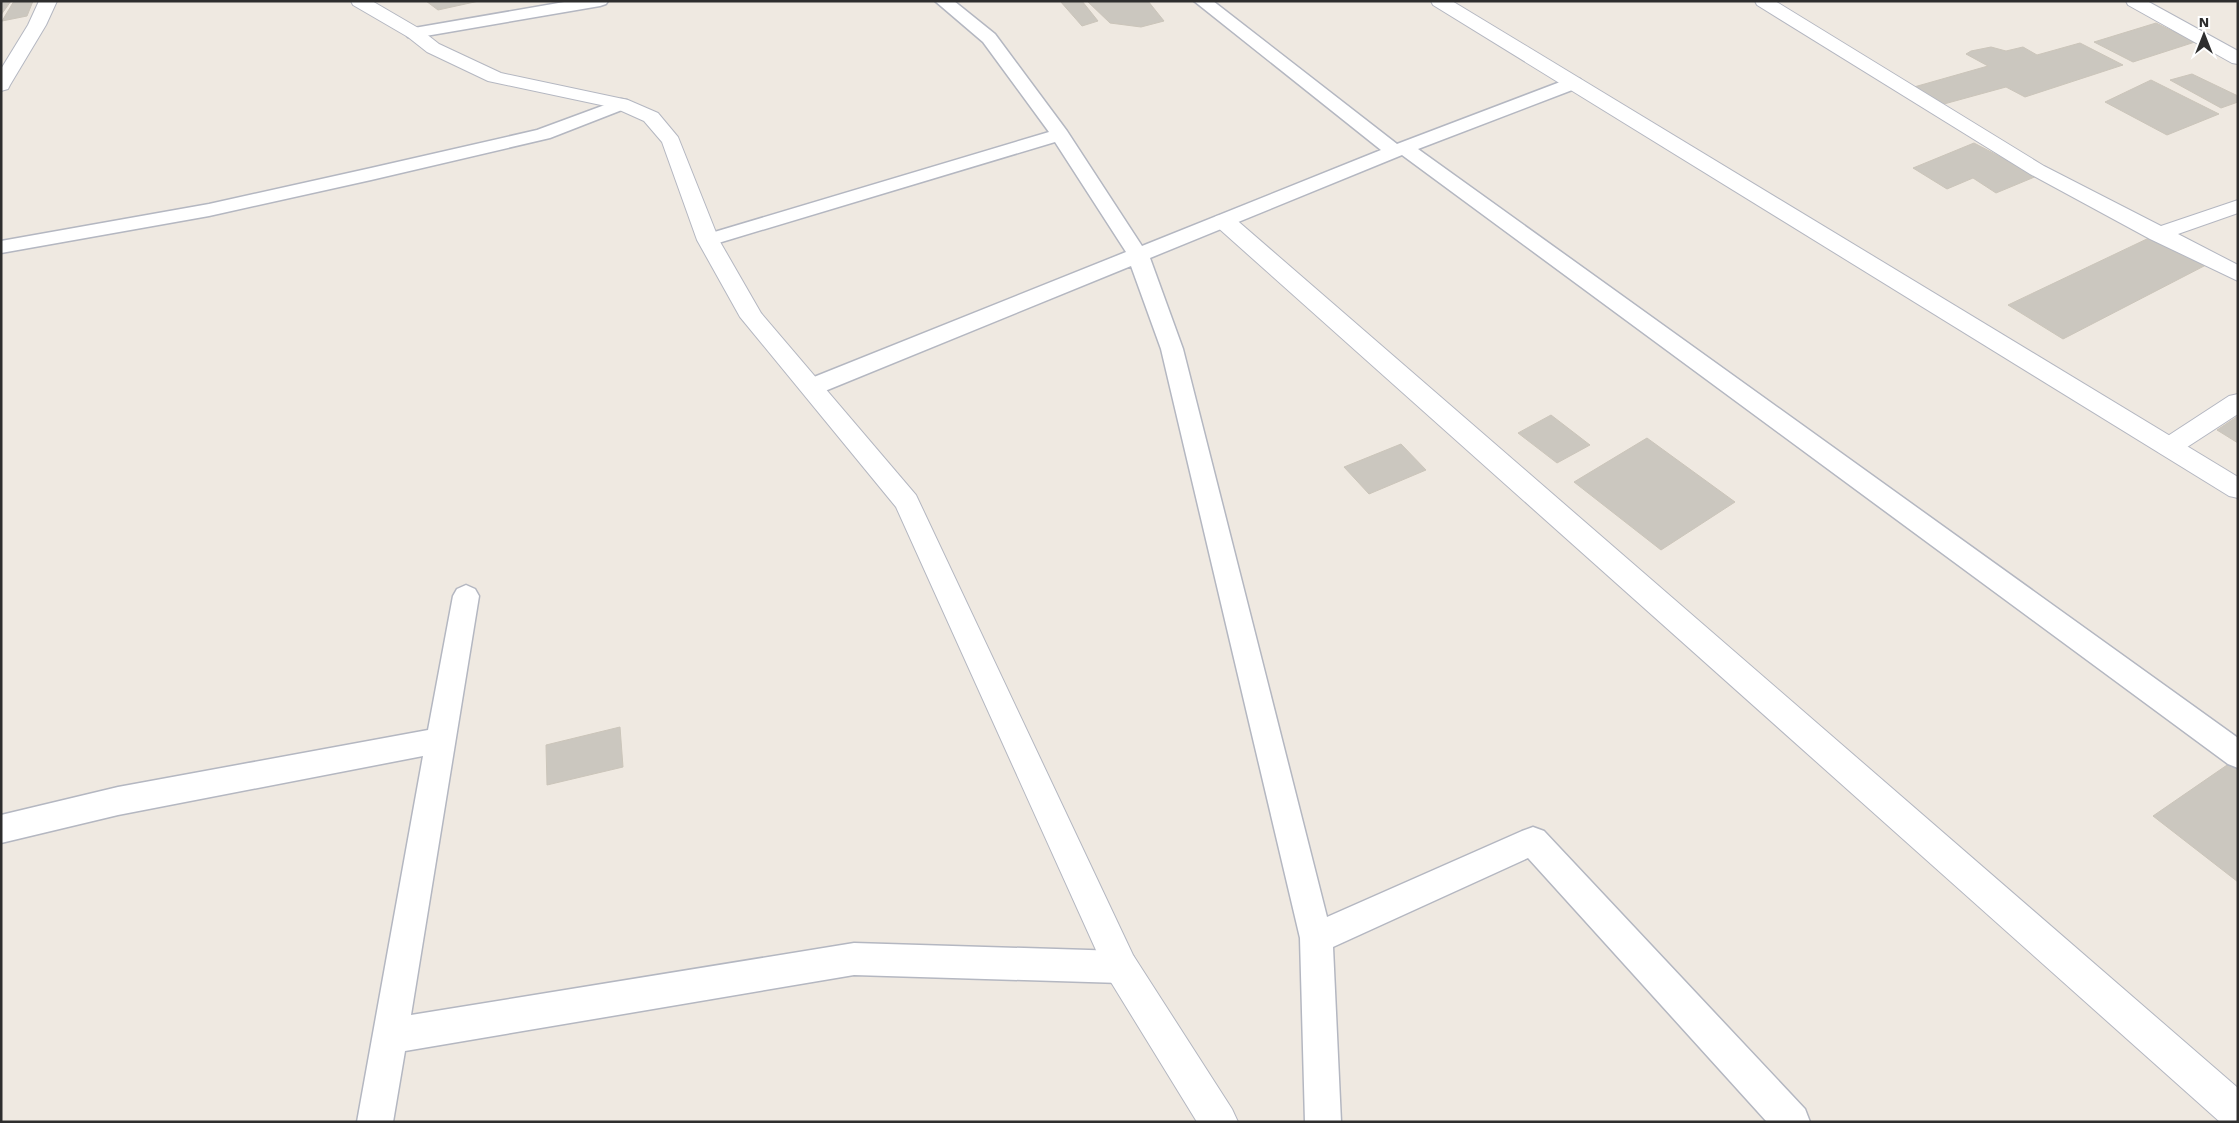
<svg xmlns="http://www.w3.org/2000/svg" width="2239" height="1123" font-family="'Work Sans',sans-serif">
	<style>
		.building { fill: #cbc7bf; stroke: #cbc5ba }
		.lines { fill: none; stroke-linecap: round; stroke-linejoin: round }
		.service-casing { stroke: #b4b7c1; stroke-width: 3 }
		.minor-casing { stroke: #b4b7c1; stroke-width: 2 }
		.secondary-casing { stroke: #b4b7c1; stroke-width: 2 }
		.service { fill: #fff; fill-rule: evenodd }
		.minor { fill: #fff; fill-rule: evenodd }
		.secondary { fill: #fff; fill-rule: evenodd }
	</style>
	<rect width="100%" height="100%" fill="#efe9e1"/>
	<!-- building -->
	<path class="building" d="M 1,1 L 11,1 L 1,15 Z
		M 14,1 L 33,1 L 27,16 L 2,21 Z
		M 426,1 L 479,1 L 438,10 Z
		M 1060,1 L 1082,1 L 1098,21 L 1082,26 Z
		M 1087,1 L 1148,1 L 1164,21 L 1141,27 L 1110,23 Z
		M 2156,23 L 2195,42 L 2133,62 L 2094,42 Z
		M 2080,43 L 2123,65 L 2025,97 L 2006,87 L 1944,104 L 1914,87 L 1988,66 L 1966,54 L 1971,51 L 1991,47 L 2006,51 L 2023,47 L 2037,55 Z
		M 2192,74 L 2238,96 L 2238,102 L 2221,108 L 2170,80 Z
		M 2151,80 L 2219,114 L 2167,135 L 2105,102 Z
		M 1974,143 L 2037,176 L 1996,193 L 1973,178 L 1947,189 L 1913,168 Z
		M 2151,237 L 2206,265 L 2063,339 L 2008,305 Z
		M 1551,415 L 1590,445 L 1557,463 L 1518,433 Z
		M 2238,416 L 2238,443 L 2217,430 Z
		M 1647,438 L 1735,502 L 1661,550 L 1574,482 Z
		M 1401,444 L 1426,470 L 1369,494 L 1344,467 Z
		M 620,727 L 623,767 L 547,785 L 546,745 Z
		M 2230,763 L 2238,769 L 2238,882 L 2153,816 Z"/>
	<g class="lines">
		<defs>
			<path id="service" d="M 570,1 L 608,1 L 606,4 L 600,6 L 414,38 L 408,37 L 405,33 L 408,29 L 414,28 Z
				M 935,1 L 954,1 L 995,34 L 1067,131 L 1142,246 L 1381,150 L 1194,1 L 1213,1 L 1397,144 L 1568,79 L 1574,78 L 1580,79 L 1583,83 L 1580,87 L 1418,149 L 2238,738 L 2238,768 L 2228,764 L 1402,155 L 1150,258 L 1183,349 L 1327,917 L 1522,831 L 1533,827 L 1544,831 L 1805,1109 L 1810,1122 L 1767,1122 L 1528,858 L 1333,947 L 1341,1122 L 1305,1122 L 1300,938 L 1161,349 L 1131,266 L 820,393 L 812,395 L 804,393 L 800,387 L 804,381 L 1126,252 L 1055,142 L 715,244 L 708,246 L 701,244 L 698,240 L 701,236 L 1049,132 L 983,42 Z
				M 621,99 L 627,100 L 630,104 L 627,108 L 550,138 L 371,180 L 209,216 L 1,253 L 1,241 L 209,204 L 371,168 L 537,130 Z
				M 466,585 L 475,589 L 479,596 L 411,1015 L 854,943 L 1121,951 L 1133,956 L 1138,967 L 1133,978 L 1121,983 L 854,975 L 405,1051 L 393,1122 L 357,1122 L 423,756 L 118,815 L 1,843 L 1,815 L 118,787 L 428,730 L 453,596 L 457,589 Z"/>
			<path id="minor" d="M 39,1 L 57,1 L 46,25 L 10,85 L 8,89 L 1,91 L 1,69 L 28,25 Z
				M 351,1 L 372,1 L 420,29 L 439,44 L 501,73 L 628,100 L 658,113 L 678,137 L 719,240 L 761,313 L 916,495 L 1133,955 L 1232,1109 L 1238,1122 L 1197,1122 L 1109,979 L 896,507 L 740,317 L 697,240 L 662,142 L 644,121 L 615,108 L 488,81 L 427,52 L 408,37 L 353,5 Z
				M 1755,1 L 1775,1 L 2044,166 L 2161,226 L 2238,200 L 2238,213 L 2178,234 L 2238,265 L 2238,281 L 2150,239 L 2030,174 L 1757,5 Z
				M 2126,1 L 2147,1 L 2238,51 L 2238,64 L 2232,63 L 2128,5 Z
				M 1224,215 L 1232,216 L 2238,1088 L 2238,1122 L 2220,1122 L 1216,226 L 1213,221 L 1216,216 Z
				M 2238,394 L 2238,414 L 2178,453 L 2169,456 L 2160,453 L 2156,447 L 2160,441 L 2229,396 Z"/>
			<path id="secondary" d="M 1431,1 L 1452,1 L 2238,477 L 2238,498 L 2229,496 L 1433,5 Z"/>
		</defs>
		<!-- service casing -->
		<use href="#service" class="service-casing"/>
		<!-- minor casing -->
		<use href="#minor" class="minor-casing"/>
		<!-- secondary casing -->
		<use href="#secondary" class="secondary-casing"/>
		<!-- service -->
		<use href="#service" class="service"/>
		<!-- minor -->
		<use href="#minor" class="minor"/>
		<!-- secondary -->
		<use href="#secondary" class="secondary"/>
	</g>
	<!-- border -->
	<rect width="2239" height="1123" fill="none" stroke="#2e2e2e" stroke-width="5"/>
	<!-- north arrow -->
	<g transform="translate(2204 35)" stroke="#ffffff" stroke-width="4" paint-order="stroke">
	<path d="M0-4L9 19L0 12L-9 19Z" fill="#2e2e2e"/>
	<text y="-8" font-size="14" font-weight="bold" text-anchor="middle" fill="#2e2e2e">N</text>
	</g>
</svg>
